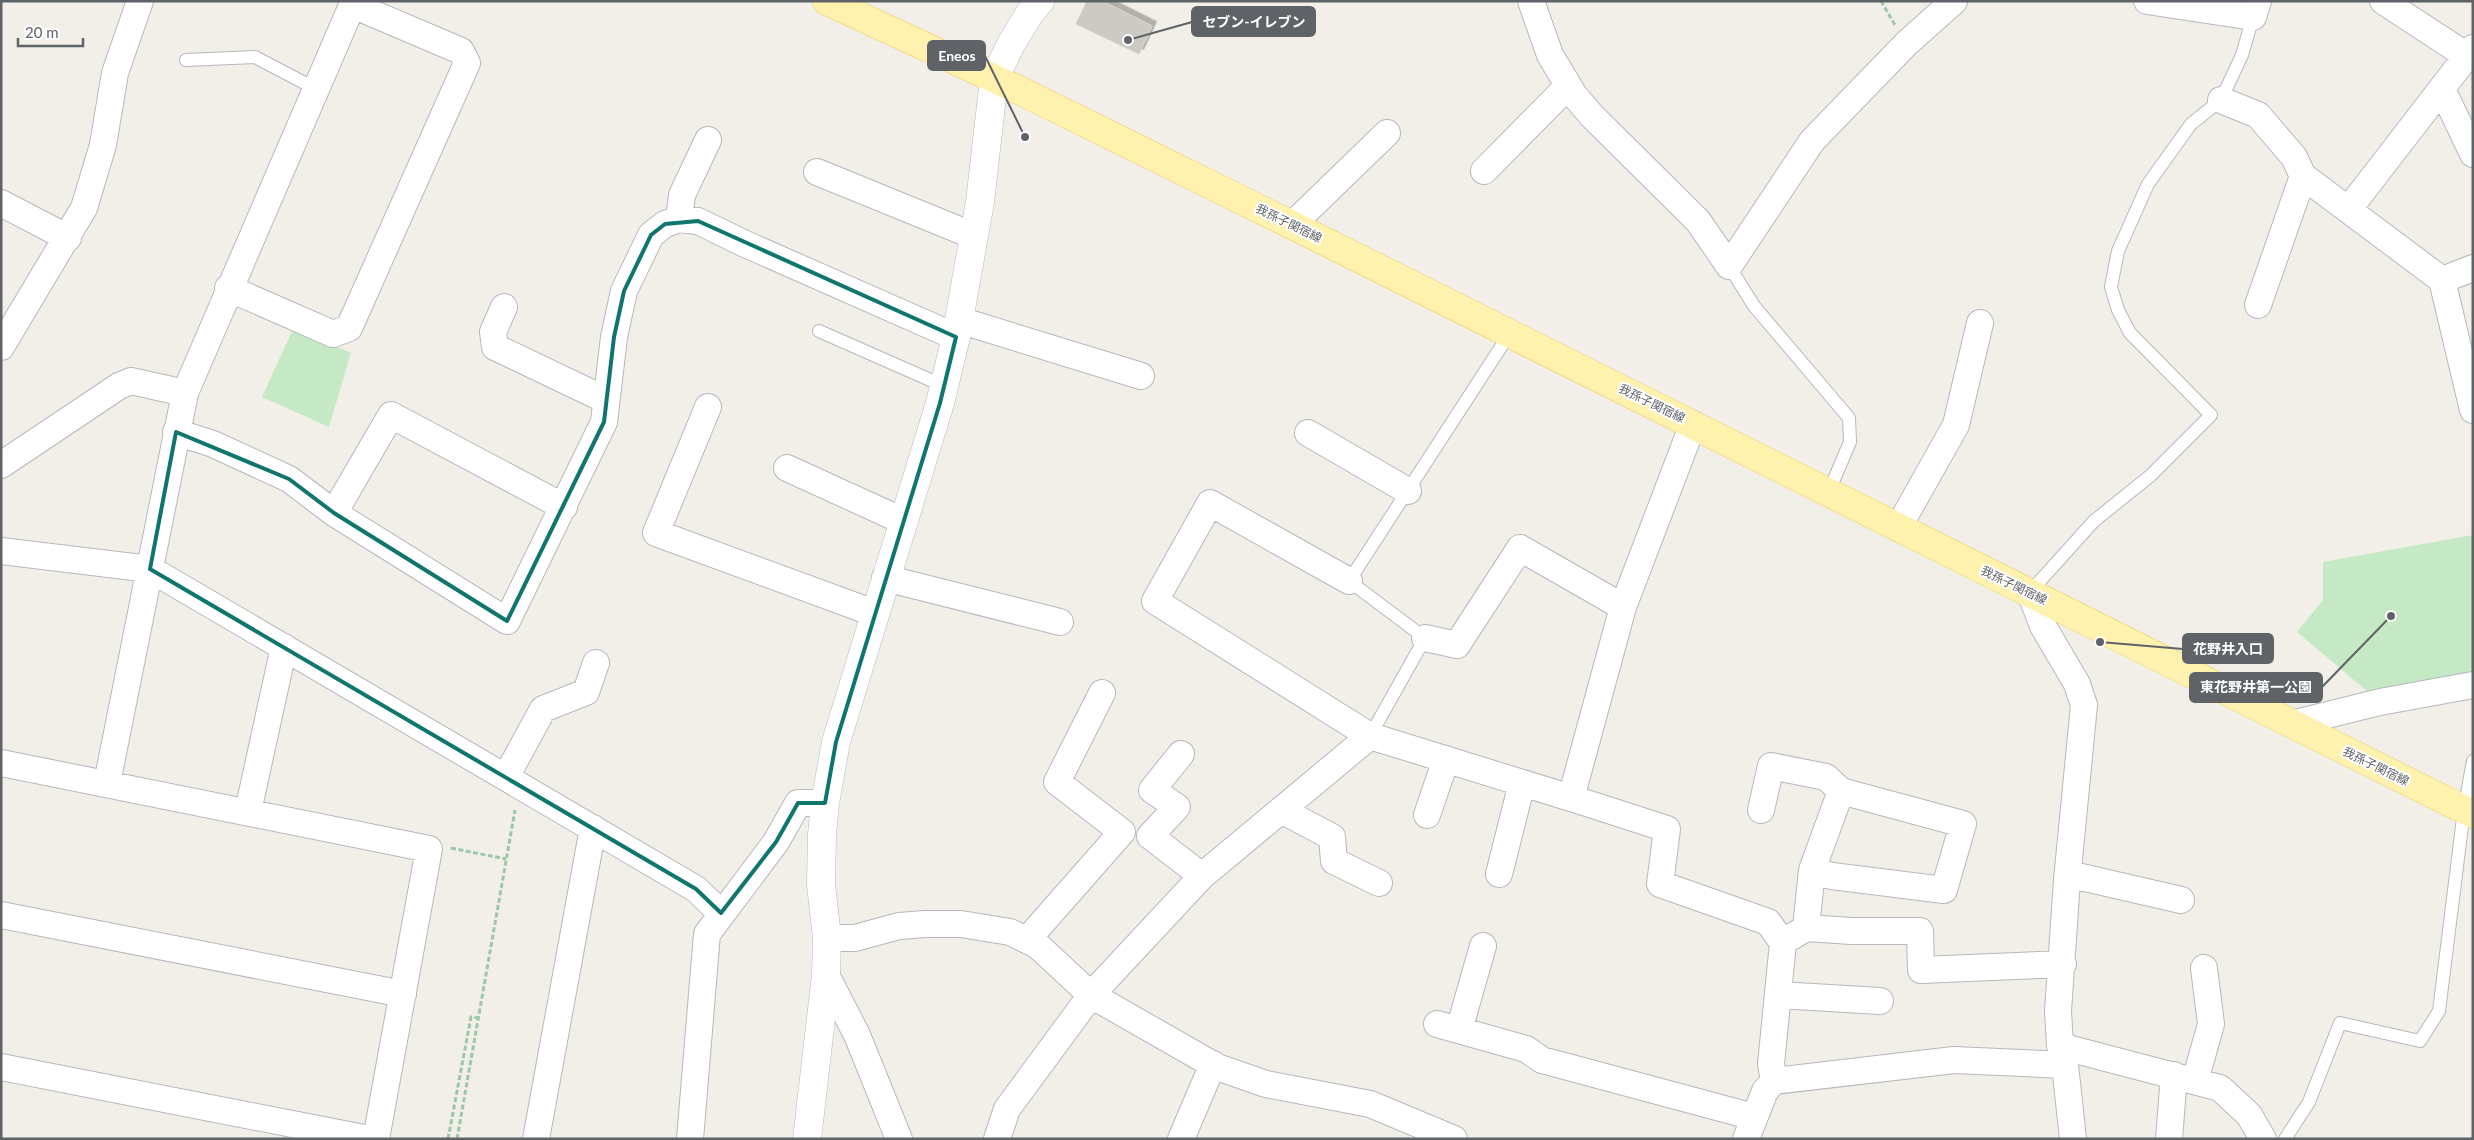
<svg xmlns="http://www.w3.org/2000/svg" width="2474" height="1140" font-family="Lato,'Noto Sans JP',sans-serif">
	<style>
		.green { fill: #c5e8c5 }
		.building { fill: #cccac5; stroke: #d6d1c6; filter: url(#shadow) }
		.lines { fill: none; stroke-linecap: round; stroke-linejoin: round }
		.lane-casing { stroke: #b5b8bc; stroke-width: 14 }
		.street-casing { stroke: #b5b8bc; stroke-width: 28 }
		.secondary-casing { stroke: #b6babf; stroke-width: 29 }
		.primary-casing { stroke: #f2c960; stroke-width: 29 }
		.path { stroke: #9cc7a9; stroke-width: 3; stroke-dasharray: 5 2.5; stroke-linecap: butt }
		.lane { stroke: #fff; stroke-width: 12 }
		.street { stroke: #fff; stroke-width: 26 }
		.secondary { stroke: #fff; stroke-width: 28 }
		.primary { stroke: #fff2af; stroke-width: 28 }
		.marked { fill: none; stroke: #0f766e; stroke-width: 4; stroke-linejoin: round }
		.labels { text-anchor: middle; dominant-baseline: central; stroke-width: 4; stroke-linejoin: round; paint-order: stroke }
		.street-label { font-size: 12px; fill: #5f6368; stroke: #fff }
		.leader { fill: none; stroke: #5f6368; stroke-width: 2 }
		.callout-dot { fill: #5f6368; stroke: #fff; stroke-width: 2 }
		.callout { fill: #5f6368; stroke: #5f6368; stroke-width: 2 }
		.callout-label { font-size: 14px; text-anchor: middle; font-weight: bold; fill: #fff }
	</style>
	<defs>
		<filter id="shadow"><feDropShadow dx="4.5" dy="-4.5" stdDeviation="0" flood-color="#0004"/></filter>
	</defs>
	<rect width="100%" height="100%" fill="#f1efe8"/>
	<!-- green -->
	<path class="green" d="M 293,329 L 351,353 L 329,427 L 262,397 Z
		M 2473,535 L 2473,685 L 2380,702 L 2297,632 L 2323,600 L 2323,562 Z"/>
	<!-- building -->
	<path class="building" d="M 1087,1 L 1102,1 L 1152,26 L 1139,54 L 1076,24 Z"/>
	<g class="lines">
		<defs>
			<path id="lane" d="M 186,60 L 255,57 L 316,89
				M 1729,266 L 1754,306 L 1849,418 L 1850,442 L 1829,491
				M 819,331 L 944,386
				M 2030,592 L 2094,521 L 2150,476 L 2211,415 L 2130,333 L 2118,310 L 2111,287 L 2118,251 L 2148,184 L 2191,124 L 2221,100 L 2242,55 L 2253,17
				M 1370,736 L 1425,638 L 1349,581 L 1510,333
				M 2285,1139 L 2309,1102 L 2340,1023 L 2420,1041 L 2439,1011 L 2464,810 L 2473,761"/>
			<path id="street" d="M 1531,1 L 1550,55 L 1574,95 L 1592,116 L 1698,221 L 1729,266 L 1812,141 L 1906,44 L 1954,1
				M 2147,1 L 2253,17 L 2258,1
				M 2383,1 L 2467,56
				M 2442,89 L 2473,154
				M 2221,100 L 2258,115 L 2294,157 L 2303,176 L 2442,280 L 2473,410
				M 1484,171 L 1568,86
				M 817,172 L 974,236
				M 1,203 L 68,238
				M 2348,210 L 2473,48
				M 679,219 L 682,195 L 708,140
				M 1292,225 L 1387,133
				M 2442,280 L 2473,268
				M 228,288 L 333,334 L 349,328 L 467,63 L 461,51 L 353,5
				M 2258,305 L 2303,176
				M 504,307 L 493,332 L 495,347 L 606,400
				M 959,320 L 1141,376
				M 1,347 L 84,208 L 103,145 L 115,73 L 140,1
				M 708,407 L 656,533 L 874,613
				M 176,432 L 213,444 L 289,479 L 334,513 L 507,621 L 604,422 L 614,337 L 624,291 L 651,235 L 665,224 L 679,219 L 698,221 L 743,243 L 956,337
				M 1308,433 L 1408,491
				M 1,465 L 119,386 L 131,381 L 185,393
				M 787,468 L 903,521
				M 334,513 L 391,415 L 564,507
				M 1898,528 L 1956,425 L 1980,323
				M 1,551 L 150,569 L 696,889 L 721,913
				M 885,578 L 1060,622
				M 1349,581 L 1210,503 L 1155,601 L 1370,736 L 1571,798 L 1623,607 L 1693,424
				M 2030,592 L 2043,626 L 2077,684 L 2084,705 L 2067,880 L 2058,1011 L 2060,1046 L 2065,1065 L 2073,1139
				M 1425,638 L 1457,645 L 1520,548 L 1623,607
				M 2291,724 L 2380,702 L 2473,685
				M 1181,754 L 1152,790 L 1177,807 L 1150,836 L 1202,876
				M 1,763 L 429,849 L 376,1139
				M 506,777 L 543,709 L 586,692 L 596,663
				M 107,783 L 185,393 L 354,1
				M 1571,798 L 1667,829 L 1660,884 L 1768,922 L 1783,943 L 1771,1064 L 1774,1081
				M 1281,810 L 1332,837 L 1334,861 L 1379,883
				M 1761,810 L 1771,766 L 1826,777 L 1841,791
				M 248,811 L 284,647
				M 1427,815 L 1446,759
				M 1499,874 L 1522,783
				M 2068,874 L 2181,900
				M 1,915 L 403,994
				M 1806,928 L 1812,870 L 1841,791 L 1963,824 L 1944,890 L 1832,876 L 1812,870
				M 1793,936 L 1806,928 L 1852,931 L 1920,931 L 1921,970 L 2063,964
				M 827,938 L 855,938 L 899,926 L 925,924 L 961,924 L 1010,932 L 1037,945 L 1091,995 L 1217,1067 L 1266,1084 L 1370,1104 L 1454,1139
				M 1027,940 L 1122,832 L 1057,782 L 1102,693
				M 826,975 L 857,1035 L 899,1139
				M 1779,995 L 1880,1001
				M 1437,1024 L 1526,1049 L 1542,1060 L 1754,1117
				M 1459,1030 L 1483,946
				M 2060,1046 L 2220,1088 L 2249,1115 L 2263,1139
				M 1,1067 L 369,1139
				M 2195,1081 L 2211,1024 L 2204,968
				M 536,1139 L 593,828
				M 690,1139 L 707,934 L 776,842 L 798,803 L 825,803
				M 997,1139 L 1007,1109 L 1091,995 L 1202,876 L 1370,736
				M 1181,1139 L 1213,1064
				M 1746,1139 L 1765,1091 L 1774,1081 L 1954,1060 L 2065,1065
				M 2169,1139 L 2174,1075"/>
			<path id="secondary" d="M 807,1139 L 826,975 L 827,938 L 821,885 L 822,835 L 825,803 L 836,742 L 940,403 L 956,337 L 980,202 L 994,79 L 1011,44 L 1030,13 L 1040,1"/>
			<path id="primary" d="M 827,1 L 1021,91 L 1292,225 L 2473,814"/>
		</defs>
		<!-- lane casing -->
		<use href="#lane" class="lane-casing"/>
		<!-- street casing -->
		<use href="#street" class="street-casing"/>
		<!-- secondary casing -->
		<use href="#secondary" class="secondary-casing"/>
		<!-- primary casing -->
		<use href="#primary" class="primary-casing"/>
		<!-- path -->
		<path class="path" d="M 1881,1 L 1895,25
			M 451,848 L 506,859
			M 448,1139 L 471,1017 L 478,1018
			M 457,1139 L 515,810"/>
		<!-- lane -->
		<use href="#lane" class="lane"/>
		<!-- street -->
		<use href="#street" class="street"/>
		<!-- secondary -->
		<use href="#secondary" class="secondary"/>
		<!-- primary -->
		<use href="#primary" class="primary"/>
	</g>
	<!-- marked area -->
	<path class="marked" d="M 698,221 L 956,337 L 940,403 L 836,742 L 825,803 L 798,803 L 776,842 L 721,913 L 696,889 L 150,569 L 176,432 L 289,479 L 334,513 L 507,621 L 604,422 L 614,337 L 624,291 L 651,235 L 665,224 Z"/>
	<g class="labels">
		<!-- street labels -->
		<g class="street-label">
			<text transform="translate(1289 223) rotate(26)">我孫子関宿線</text>
			<text transform="translate(1652 403) rotate(26)">我孫子関宿線</text>
			<text transform="translate(2014 585) rotate(26)">我孫子関宿線</text>
			<text transform="translate(2376 766) rotate(26)">我孫子関宿線</text>
		</g>
	</g>
	<!-- callouts -->
	<path class="leader" d="M1128 40L1192 22M1025 137L985 56M2100 642L2183 649M2391 616L2322 687"/>
	<g class="callout-dot">
		<circle cx="1128" cy="40" r="5"/>
		<circle cx="1025" cy="137" r="5"/>
		<circle cx="2100" cy="642" r="5"/>
		<circle cx="2391" cy="616" r="5"/>
	</g>
	<g class="callout">
		<rect x="1192" y="7" width="123" height="29" rx="5"/>
		<rect x="928" y="41" width="57" height="29" rx="5"/>
		<rect x="2183" y="634" width="90" height="29" rx="5"/>
		<rect x="2190" y="673" width="132" height="29" rx="5"/>
	</g>
	<g class="callout-label">
		<text x="1254" y="27">セブン-イレブン</text>
		<text x="957" y="61">Eneos</text>
		<text x="2228" y="654">花野井入口</text>
		<text x="2256" y="692">東花野井第一公園</text>
	</g>
	<!-- border -->
	<rect width="2474" height="1140" fill="none" stroke="#5f6368" stroke-width="5"/>
	<!-- scale -->
	<path d="M18 38v8h65v-8" fill="none" stroke="#5f6368" stroke-width="2.5"/>
	<text x="25" y="38" font-size="15" fill="#5f6368" stroke="#ffffff" stroke-width="4" paint-order="stroke">20 m</text>
</svg>
